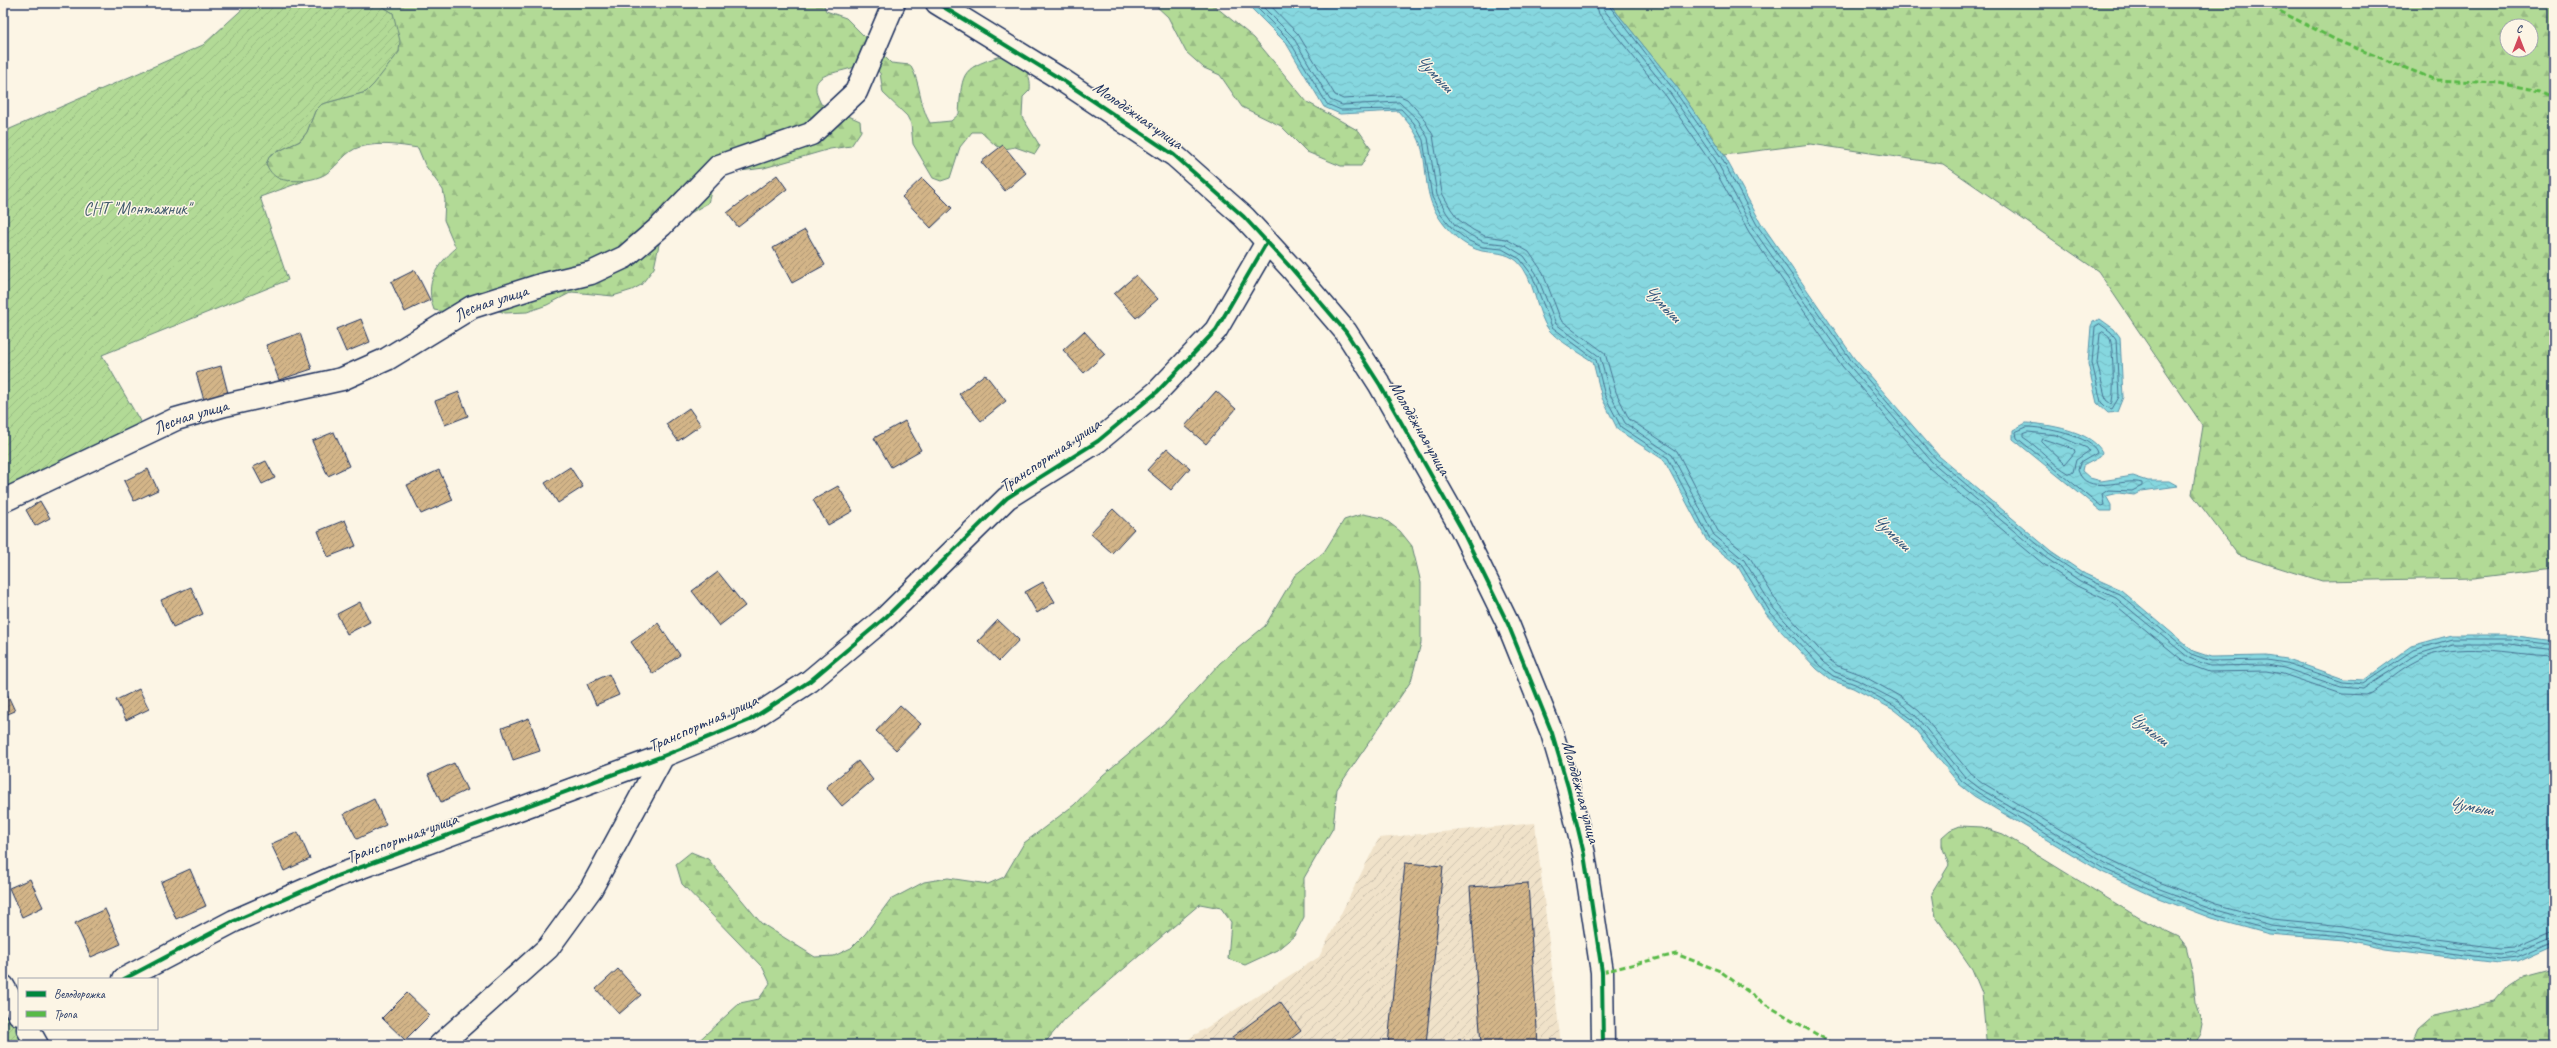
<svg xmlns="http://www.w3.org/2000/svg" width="2557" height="1048" font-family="Caveat,sans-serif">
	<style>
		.industrial { fill: url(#industrial-furrows) }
		.forest { fill: url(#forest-firs); stroke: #66847a; fill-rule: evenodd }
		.garden { fill: url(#garden-furrows); stroke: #66847a }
		.water { fill: url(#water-waves); stroke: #5b94ab }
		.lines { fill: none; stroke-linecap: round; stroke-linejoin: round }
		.shore { stroke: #467292; stroke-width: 1 }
		.building { fill: url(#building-hatch); stroke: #1b2f5e }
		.street-casing { stroke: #1b2f5e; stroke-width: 25 }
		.secondary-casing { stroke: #1b2f5e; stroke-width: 25 }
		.street { stroke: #fcf5e5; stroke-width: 22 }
		.secondary { stroke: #fcf5e5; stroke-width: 22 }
		.quiet { stroke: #58b947; stroke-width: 3; stroke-dasharray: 6 3; stroke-linecap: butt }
		.cycleway-casing { stroke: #fcf5e5; stroke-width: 6 }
		.cycleway { stroke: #00873e; stroke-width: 4 }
		.labels { text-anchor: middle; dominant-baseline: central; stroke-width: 3; stroke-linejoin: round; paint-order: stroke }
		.street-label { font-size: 17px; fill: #1b2f5e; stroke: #fcf5e5 }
		.park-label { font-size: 17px; fill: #415a6c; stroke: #fcf5e5 }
		.water-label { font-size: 18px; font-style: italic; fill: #36597e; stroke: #fcf5e5 }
	</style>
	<defs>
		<pattern id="industrial-furrows" width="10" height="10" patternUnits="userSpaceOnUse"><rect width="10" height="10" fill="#f0e2c9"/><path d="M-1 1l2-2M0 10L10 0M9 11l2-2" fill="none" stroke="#cdc2af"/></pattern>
		<pattern id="forest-firs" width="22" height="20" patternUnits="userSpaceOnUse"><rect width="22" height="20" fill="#b2da96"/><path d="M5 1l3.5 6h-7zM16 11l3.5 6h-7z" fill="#98bb84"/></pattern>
		<pattern id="garden-furrows" width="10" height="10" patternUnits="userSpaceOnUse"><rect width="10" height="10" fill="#b2da96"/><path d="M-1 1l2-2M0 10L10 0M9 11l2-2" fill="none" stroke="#98bb84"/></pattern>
		<pattern id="water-waves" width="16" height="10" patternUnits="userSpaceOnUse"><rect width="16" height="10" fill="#86d7df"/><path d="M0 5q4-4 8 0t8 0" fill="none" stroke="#73b9c2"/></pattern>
		<pattern id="building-hatch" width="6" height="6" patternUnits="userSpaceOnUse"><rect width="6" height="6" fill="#d3b588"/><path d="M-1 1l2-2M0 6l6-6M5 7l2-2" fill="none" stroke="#aa9472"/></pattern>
	</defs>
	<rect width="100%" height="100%" fill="#fcf5e5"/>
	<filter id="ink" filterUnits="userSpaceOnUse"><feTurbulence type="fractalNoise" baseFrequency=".025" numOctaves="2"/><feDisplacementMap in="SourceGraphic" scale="8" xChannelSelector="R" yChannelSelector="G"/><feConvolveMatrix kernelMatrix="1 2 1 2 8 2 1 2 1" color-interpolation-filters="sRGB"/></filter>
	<g filter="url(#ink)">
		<!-- industrial -->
		<path class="industrial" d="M 1535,823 L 1561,1045 L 1179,1045 L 1319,957 L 1379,838 Z"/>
		<!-- forest -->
		<path class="forest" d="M 377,3 L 823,3 L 826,11 L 846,18 L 891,63 L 910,65 C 921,82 919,105 930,123 L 951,121 L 959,114 C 962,68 962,69 1006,54 C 1021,62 1032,72 1030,90 L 1023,97 L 1022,117 L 1040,146 L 1035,154 L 1015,147 L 1005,149 L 996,146 L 981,132 L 972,132 L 960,147 L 950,178 L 941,181 L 933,178 L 913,144 L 911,124 L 907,116 L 883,93 L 880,73 L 865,60 C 860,63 854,68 848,69 C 827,75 806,75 821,104 L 860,121 L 861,131 L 851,146 L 830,149 L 764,168 L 716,174 L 708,203 L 678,220 L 661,235 L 654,268 L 641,285 L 632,290 L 613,296 L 572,292 L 547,305 L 527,312 L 505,313 L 483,305 L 445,312 L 434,310 C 424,282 436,266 456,248 L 444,220 L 445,200 L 443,190 L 425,165 L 418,148 C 398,145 380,142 360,147 C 345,151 339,165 327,173 C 317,181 281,186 271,175 C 269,173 268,167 266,164 L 270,155 L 300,141 L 307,132 L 315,111 L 322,104 L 366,92 L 399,52 L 393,13 Z
			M 1153,3 L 1211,3 L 1254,38 L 1307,102 L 1359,131 L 1371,148 L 1361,166 L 1341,166 L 1307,152 L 1281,126 L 1242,107 L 1220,75 L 1204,68 L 1186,52 L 1168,17 Z
			M 1609,3 L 2554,3 L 2554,568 L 2474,578 L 2322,581 L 2238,555 L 2192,494 L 2203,426 L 2098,271 L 1943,164 L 1811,144 L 1724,155 L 1677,87 ZM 2507,26 L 2531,26 L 2531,50 L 2507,50 Z
			M 1363,514 L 1383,518 L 1400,531 L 1412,546 L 1421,583 L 1421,643 L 1411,681 L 1337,789 L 1333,828 L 1304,878 L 1304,917 L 1294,936 L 1277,950 L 1245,965 L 1228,959 L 1231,922 L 1221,908 L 1200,904 L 1065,1019 L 1043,1045 L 694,1045 L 740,1003 L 759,999 L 770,983 L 763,968 L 682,884 L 676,864 L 691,852 L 708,859 L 761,923 L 815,957 L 834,956 L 851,948 L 865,934 L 890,900 L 924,882 L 948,878 L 988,884 L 1004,877 L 1024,843 L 1074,805 L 1103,775 L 1167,721 L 1220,663 L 1265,626 L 1295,575 L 1324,552 L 1344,520 Z
			M 1960,826 L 1982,827 L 2003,834 L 2141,919 L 2179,937 L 2186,946 L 2193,974 L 2196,1003 L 2203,1024 L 2201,1034 L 2194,1045 L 1990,1045 L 1986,1039 L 1982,993 L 1972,969 L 1936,917 L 1932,893 L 1949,865 L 1942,846 L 1942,837 L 1950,830 Z
			M 2554,968 L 2554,1045 L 2412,1045 L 2419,1029 L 2434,1016 L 2494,1002 L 2506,988 L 2524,976 Z"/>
		<!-- garden -->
		<path class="garden" d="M 249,3 L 377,3 L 393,13 L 400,41 L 399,52 L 374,84 L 366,92 L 322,104 L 315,111 L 307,132 L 300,141 L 270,155 L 266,164 C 275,183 285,180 304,181 L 260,197 L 288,280 L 102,355 L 152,442 L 3,510 L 3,132 L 203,45 Z
			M 3,986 L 37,1045 L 3,1045 Z"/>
		<!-- water -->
		<path class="water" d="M 1246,3 L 1609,3 L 1677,87 L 1724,155 L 1761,223 L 1854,358 L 1939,456 L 2051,551 L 2085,574 L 2121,590 L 2193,651 L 2211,657 L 2267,656 L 2287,659 L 2344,679 L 2364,680 L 2411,646 L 2451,635 L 2510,635 L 2554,641 L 2554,945 L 2518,961 L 2499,963 L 2384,949 L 2343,940 L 2269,934 L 2211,918 L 2153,896 L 2102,872 L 1974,796 L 1959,784 L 1909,722 L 1894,710 L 1853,688 L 1831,680 L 1817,669 L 1779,629 L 1766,614 L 1737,565 L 1707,541 L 1664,460 L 1618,430 L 1602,398 L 1593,362 C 1581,353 1558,341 1549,330 C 1536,314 1535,277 1517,261 C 1506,252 1494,253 1482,251 C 1464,247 1447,231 1438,216 C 1422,191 1429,166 1419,140 C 1414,129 1406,120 1398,111 L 1340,114 L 1324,107 L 1286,43 Z
			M 2100,319 L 2114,329 L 2120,337 L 2123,397 L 2117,412 L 2108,413 L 2097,403 L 2088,364 L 2091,326 L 2093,322 Z
			M 2026,423 C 2047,424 2092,431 2102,452 L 2100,457 L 2083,466 L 2082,471 L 2090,478 L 2101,481 L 2133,476 L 2148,481 L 2169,481 L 2178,486 L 2142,491 L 2134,495 L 2119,493 L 2106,496 L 2111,505 L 2111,511 L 2101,511 L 2013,439 L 2013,430 Z"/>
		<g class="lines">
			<!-- shore -->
			<path class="shore" d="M 1252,3 L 1289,40 L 1327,104 L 1341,110 L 1401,109 L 1414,123 L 1423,140 L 1432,197 L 1441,215 L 1452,228 L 1467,240 L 1482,247 L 1502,249 L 1520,259 L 1532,275 L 1552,327 L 1596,360 L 1605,396 L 1621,427 L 1668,458 L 1710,539 L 1740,563 L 1770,612 L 1820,666 L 1833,676 L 1855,684 L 1896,707 L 1912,719 L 1962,781 L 1977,792 L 2104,869 L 2155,892 L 2212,914 L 2270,930 L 2344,936 L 2385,945 L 2499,959 L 2517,957 L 2554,941
				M 1259,3 L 1293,37 L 1330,100 L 1342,105 L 1399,102 L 1418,120 L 1428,138 L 1437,195 L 1446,212 L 1455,225 L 1470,235 L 1484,242 L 1504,244 L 1524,256 L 1536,273 L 1556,324 L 1600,357 L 1610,394 L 1625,423 L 1672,455 L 1714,535 L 1744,560 L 1774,609 L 1823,662 L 1835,672 L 1857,680 L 1899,702 L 1915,715 L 1965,777 L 1979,788 L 2107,864 L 2157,888 L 2214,909 L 2271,925 L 2344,932 L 2386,940 L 2499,954 L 2515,952 L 2554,936
				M 1268,3 L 1298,34 L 1335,95 L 1343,99 L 1400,96 L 1407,99 L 1422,116 L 1433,135 L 1442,193 L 1451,209 L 1459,220 L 1473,230 L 1485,236 L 1506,239 L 1529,252 L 1542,271 L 1561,320 L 1605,353 L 1616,392 L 1629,419 L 1677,451 L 1718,531 L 1749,556 L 1779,605 L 1827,658 L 1838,666 L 1860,674 L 1901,697 L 1919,711 L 1970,773 L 1983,783 L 2109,859 L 2159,882 L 2216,904 L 2272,919 L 2345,926 L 2387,934 L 2499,948 L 2514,947 L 2554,930
				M 1596,3 L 1599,14 L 1665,96 L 1711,163 L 1749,232 L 1842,366 L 1929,468 L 2042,563 L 2077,586 L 2113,603 L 2187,664 L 2209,672 L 2266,671 L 2283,674 L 2342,694 L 2365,695 L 2372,693 C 2387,682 2401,669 2417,661 C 2457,639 2511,655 2554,656
				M 1602,3 L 1604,10 L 1670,93 L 1716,160 L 1753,229 L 1847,363 L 1932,462 L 2046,558 L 2080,581 L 2116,598 L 2189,658 L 2210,666 L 2267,665 L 2284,668 L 2341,687 L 2363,689 L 2415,655 L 2452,644 L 2509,644 L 2554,650
				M 1607,3 L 1674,90 L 1721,157 L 1757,225 L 1851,360 L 1936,459 L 2049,554 L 2083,577 L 2119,594 L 2191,654 L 2211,661 L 2267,660 L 2286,663 L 2343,682 L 2363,684 L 2413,650 L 2452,639 L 2510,639 L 2554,645
				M 2100,324 L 2111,332 L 2116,339 L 2119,397 L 2112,409 L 2106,407 L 2101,402 L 2092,363 L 2095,327 Z
				M 2103,332 C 2106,334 2109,335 2110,338 C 2113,346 2115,399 2111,404 L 2106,400 L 2097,363 L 2100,334 Z
				M 2027,427 C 2042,427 2094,436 2097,453 L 2080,463 L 2078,470 C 2086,497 2123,477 2142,483 L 2142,486 L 2132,491 L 2108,490 L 2102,494 L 2104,505 L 2101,506 L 2017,438 L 2016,432 Z
				M 2028,432 L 2056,435 L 2087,448 L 2089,451 L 2076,460 L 2073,472 L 2070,474 C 2052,464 2040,448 2023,437 L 2023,434 Z
				M 2043,439 L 2074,449 L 2075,452 L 2065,464 L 2042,442 Z"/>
		</g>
		<!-- building -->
		<path class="building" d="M 1003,145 L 1026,173 L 1005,191 L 981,162 Z
			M 777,175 L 787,189 L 738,227 L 727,213 Z
			M 922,178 L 952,208 L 931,228 L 902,197 Z
			M 805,230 L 825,265 L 792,283 L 773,248 Z
			M 415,270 L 430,300 L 405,312 L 391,282 Z
			M 1136,275 L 1158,299 L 1136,318 L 1114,294 Z
			M 361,319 L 370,342 L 346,352 L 336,329 Z
			M 1084,331 L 1105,354 L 1084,373 L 1063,350 Z
			M 300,333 L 312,369 L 279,380 L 266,345 Z
			M 221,366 L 228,393 L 204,400 L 196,373 Z
			M 985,374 L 1006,401 L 981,421 L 959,394 Z
			M 1216,391 L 1236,409 L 1206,444 L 1185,426 Z
			M 459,392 L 468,416 L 445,425 L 435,401 Z
			M 689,408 L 701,425 L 678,441 L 666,424 Z
			M 905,421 L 921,450 L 891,467 L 874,438 Z
			M 334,432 L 349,466 L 328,476 L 312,441 Z
			M 1167,448 L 1190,468 L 1171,490 L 1147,470 Z
			M 266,461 L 275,478 L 262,484 L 253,467 Z
			M 570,467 L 583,487 L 558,503 L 545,483 Z
			M 148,469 L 158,490 L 134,501 L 124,481 Z
			M 439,470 L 453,500 L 421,514 L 407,485 Z
			M 838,486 L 853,511 L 828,525 L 813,500 Z
			M 40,501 L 50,518 L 35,526 L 26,510 Z
			M 1113,509 L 1134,529 L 1112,553 L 1090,533 Z
			M 345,520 L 356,546 L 328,557 L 318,531 Z
			M 718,572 L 745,606 L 719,626 L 692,591 Z
			M 1043,582 L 1055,602 L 1037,613 L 1025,592 Z
			M 191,587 L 203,614 L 173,627 L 161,600 Z
			M 360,602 L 370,622 L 347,634 L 337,614 Z
			M 998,620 L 1019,640 L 999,661 L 978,641 Z
			M 658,623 L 680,655 L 653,674 L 631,642 Z
			M 609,674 L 619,695 L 596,705 L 587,684 Z
			M 4,687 L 15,711 L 3,716 L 3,688 Z
			M 139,689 L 149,709 L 126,720 L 116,700 Z
			M 900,705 L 921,724 L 896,750 L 876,731 Z
			M 529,718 L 540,751 L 513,760 L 502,728 Z
			M 858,761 L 873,780 L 842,806 L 826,787 Z
			M 454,763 L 467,790 L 441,802 L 428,775 Z
			M 374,799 L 386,825 L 357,839 L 344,814 Z
			M 298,832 L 310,859 L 284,871 L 271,844 Z
			M 1405,863 L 1443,866 L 1426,1045 L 1388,1045 Z
			M 190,869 L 206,906 L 176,919 L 161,882 Z
			M 30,879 L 43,907 L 22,917 L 9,888 Z
			M 1528,883 L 1538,1045 L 1481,1045 L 1470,887 Z
			M 105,909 L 121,944 L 91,957 L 75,923 Z
			M 618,969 L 641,995 L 619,1014 L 596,989 Z
			M 407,993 L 430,1015 L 405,1040 L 382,1018 Z
			M 1280,1002 L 1301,1031 L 1283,1045 L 1238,1045 L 1232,1037 Z"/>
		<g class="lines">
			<defs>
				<g id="street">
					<path id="s1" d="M 3,501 L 176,419 L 225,405 L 342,379 L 387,359 L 472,307 L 541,285 L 591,273 L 625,257 L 661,226 L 719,166 L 811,134 L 856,92 L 894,3"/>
					<path d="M 124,979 L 234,921 L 337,876 L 663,756 L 750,720 L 810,681 L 886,617 L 1007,498 L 1098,441 L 1157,392 L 1216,330 L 1267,242"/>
					<path d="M 3,986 L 19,1014"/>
					<path d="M 28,1029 L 37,1045"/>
					<path d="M 440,1045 L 548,948 L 591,889 L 663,756"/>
				</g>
				<path id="secondary" d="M 937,3 L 1059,78 L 1174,155 L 1244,217 L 1292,269 L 1346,332 L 1380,385 L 1461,528 L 1508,624 L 1552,733 L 1568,787 L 1584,854 L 1602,972 L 1603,1045"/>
			</defs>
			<!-- street casing -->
			<use href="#street" class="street-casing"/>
			<!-- secondary casing -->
			<use href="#secondary" class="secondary-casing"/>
			<!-- street -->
			<use href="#street" class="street"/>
			<!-- secondary -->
			<use href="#secondary" class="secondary"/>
			<!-- quiet -->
			<path class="quiet" d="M 2264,3 L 2338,41 L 2436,80 L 2499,83 L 2540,91 L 2554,98
				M 1602,972 L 1676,954 L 1720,971 L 1765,1004 L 1835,1045"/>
			<defs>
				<path id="cycleway" d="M 937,3 L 1059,78 L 1174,155 L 1244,217 L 1292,269 L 1346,332 L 1380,385 L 1461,528 L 1508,624 L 1552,733 L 1568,787 L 1584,854 L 1602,972 L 1603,1045
					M 124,979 L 234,921 L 337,876 L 663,756 L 750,720 L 810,681 L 886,617 L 1007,498 L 1098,441 L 1157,392 L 1216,330 L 1267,242"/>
			</defs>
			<!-- cycleway casing -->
			<use href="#cycleway" class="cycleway-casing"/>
			<!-- cycleway -->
			<use href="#cycleway" class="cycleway"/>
		</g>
	</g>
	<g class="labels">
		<!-- street labels -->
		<g class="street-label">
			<text transform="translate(1138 115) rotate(35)">Молодёжная улица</text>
			<text stroke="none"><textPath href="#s1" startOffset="530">Лесная улица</textPath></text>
			<text stroke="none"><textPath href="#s1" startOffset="206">Лесная улица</textPath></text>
			<text transform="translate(1420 428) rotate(60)">Молодёжная улица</text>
			<text transform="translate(1050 455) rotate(-34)">Транспортная улица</text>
			<text transform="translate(703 723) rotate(-24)">Транспортная улица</text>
			<text transform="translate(1581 792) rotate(75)">Молодёжная улица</text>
			<text transform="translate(402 838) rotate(-20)">Транспортная улица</text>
		</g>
		<!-- park labels -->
		<g class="park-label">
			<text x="137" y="208">СНТ "Монтажник"</text>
		</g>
		<!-- water labels -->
		<g class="water-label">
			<text transform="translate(1435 73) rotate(45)">Чумыш</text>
			<text transform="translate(1663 303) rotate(45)">Чумыш</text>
			<text transform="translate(1892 532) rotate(43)">Чумыш</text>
			<text transform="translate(2149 728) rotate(37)">Чумыш</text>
			<text transform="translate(2471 806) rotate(9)">Чумыш</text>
		</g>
	</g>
	<!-- margin -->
	<rect width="2557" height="1048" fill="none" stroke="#fcf5e5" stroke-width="16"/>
	<rect x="8" y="8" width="2541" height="1032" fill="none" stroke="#1b2f5e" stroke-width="1.5" filter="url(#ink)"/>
	<!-- legend -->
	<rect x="18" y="978" width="140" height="52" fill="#fcf5e5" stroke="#a2a6af"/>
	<rect x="26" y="991" width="20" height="6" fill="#00873e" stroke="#a2a6af"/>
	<text x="54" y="998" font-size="12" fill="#1b2f5e">Велодорожка</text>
	<rect x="26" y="1011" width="20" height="6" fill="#58b947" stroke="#a2a6af"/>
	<text x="54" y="1018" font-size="12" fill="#1b2f5e">Тропа</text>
	<!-- north arrow -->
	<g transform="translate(2519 38)"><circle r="19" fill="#fcf5e5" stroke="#a2a6af"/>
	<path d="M0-3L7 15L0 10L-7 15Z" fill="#d1495b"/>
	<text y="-6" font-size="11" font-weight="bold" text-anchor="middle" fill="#1b2f5e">С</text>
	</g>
</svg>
